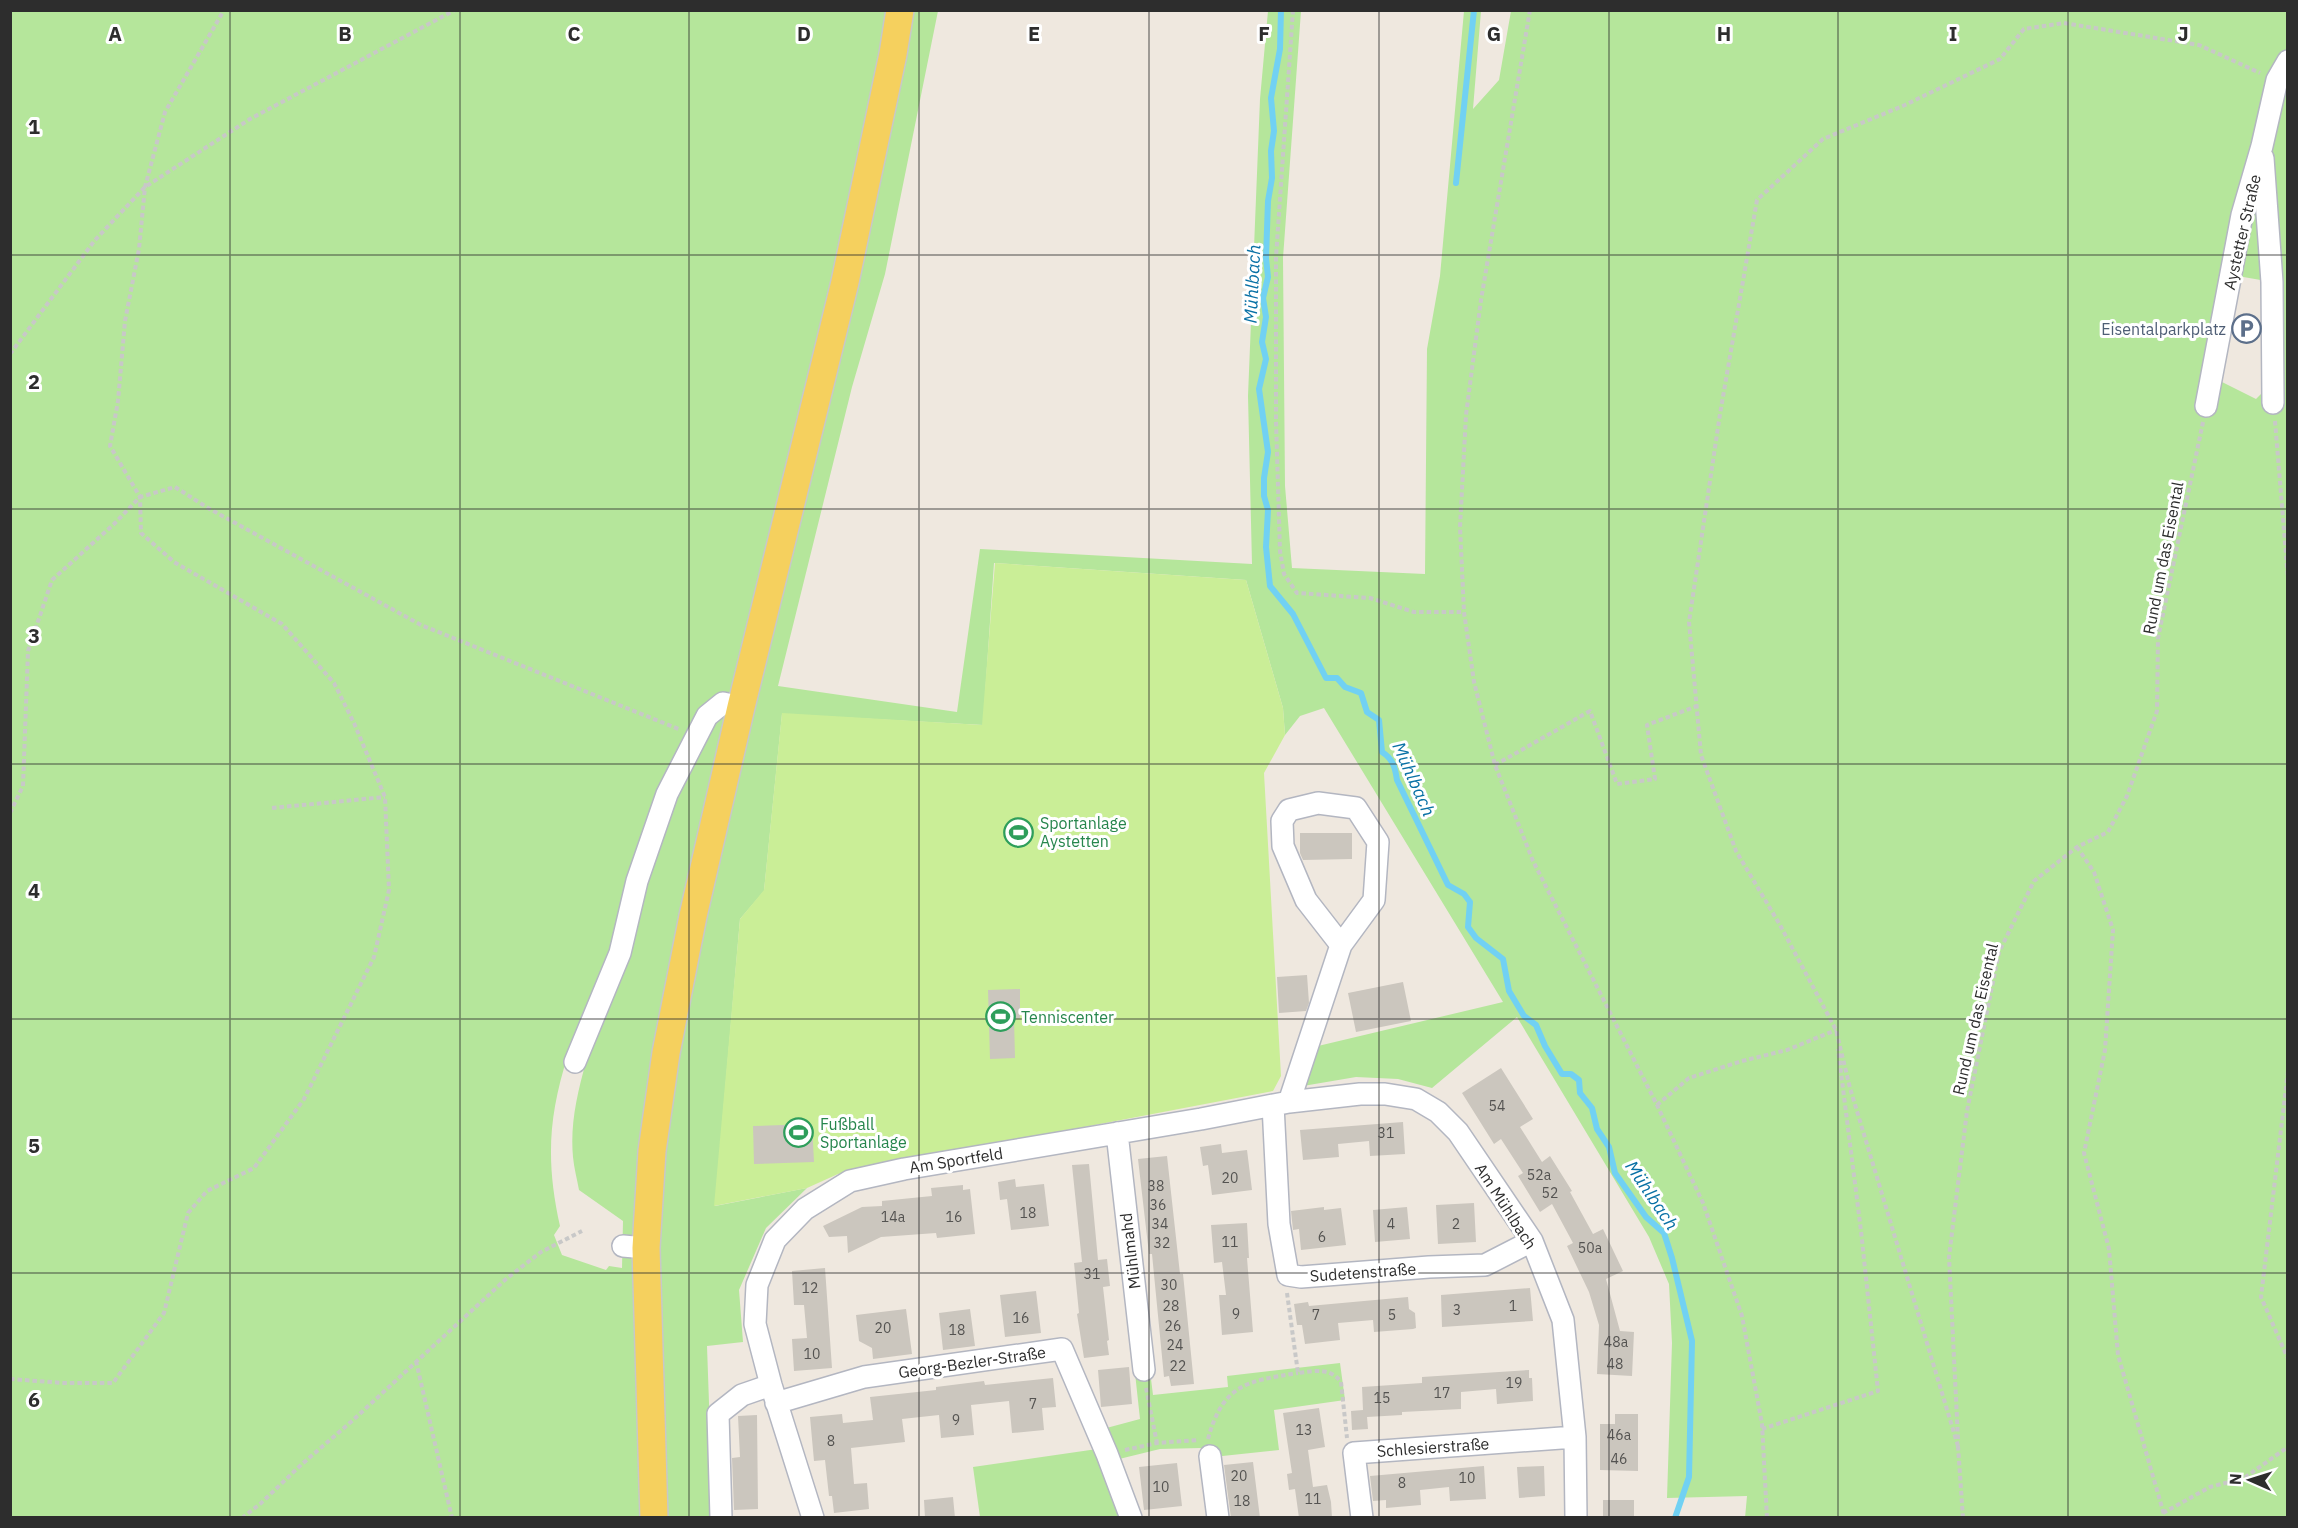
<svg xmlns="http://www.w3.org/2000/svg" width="2298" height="1528" font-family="'IBM Plex Sans',sans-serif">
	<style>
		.green { fill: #b5e69b; fill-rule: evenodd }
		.pitch { fill: #caee97 }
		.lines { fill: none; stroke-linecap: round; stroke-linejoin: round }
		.stream { stroke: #71d1f3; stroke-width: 6 }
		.building { fill: #cbc6be }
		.minor-casing { stroke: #b3b6c1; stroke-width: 24 }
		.major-casing { stroke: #c8c8c8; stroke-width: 30 }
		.path { stroke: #c8c8c8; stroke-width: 4; stroke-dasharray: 4.5 3; stroke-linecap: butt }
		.minor { stroke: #fff; stroke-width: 21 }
		.major { stroke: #f5d05e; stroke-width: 27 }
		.grid { fill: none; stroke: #2d2d2d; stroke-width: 1.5; stroke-opacity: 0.55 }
		.labels { text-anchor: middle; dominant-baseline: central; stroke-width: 6; stroke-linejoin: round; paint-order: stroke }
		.number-label { font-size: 14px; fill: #545351 }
		.street-label { font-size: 16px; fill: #2d2d2d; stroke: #fff }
		.service-label { font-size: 16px; fill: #4e5e75; stroke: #fff; text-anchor: end }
		.leisure-label { font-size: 16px; fill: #27864d; stroke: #fff; text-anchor: start }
		.water-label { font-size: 18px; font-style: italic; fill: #0971a5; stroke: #fff }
		.grid-label { font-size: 20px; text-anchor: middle; font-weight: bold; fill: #2d2d2d; stroke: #fff; stroke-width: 6; stroke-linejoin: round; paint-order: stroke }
	</style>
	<rect width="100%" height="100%" fill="#efe8df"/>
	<!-- green -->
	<path class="green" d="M 10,11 L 938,11 L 885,274 L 852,387 L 778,686 L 957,712 L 980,549 L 1252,564 L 1248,396 L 1260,99 L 1268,11 L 1301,11 L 1283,258 L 1285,486 L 1292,568 L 1425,574 L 1427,349 L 1440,276 L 1464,11 L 1481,11 L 1473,109 L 1499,80 L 1511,11 L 2287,11 L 2287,1517 L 1745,1518 L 1747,1496 L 1667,1498 L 1672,1343 L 1669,1284 L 1649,1237 L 1517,1017 L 1432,1088 L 1398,1079 L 1356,1077 L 1303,1086 L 1318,1046 L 1503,1002 L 1324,708 L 1300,716 L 1285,735 L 1283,708 L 1246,580 L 994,563 L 983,725 L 782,714 L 764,891 L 740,919 L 715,1206 L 807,1188 L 766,1228 L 739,1290 L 743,1342 L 707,1346 L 713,1517 L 11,1517 ZM 2232,275 L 2272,282 L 2273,382 L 2256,399 L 2212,377 ZM 568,1055 L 586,1062 C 577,1094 570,1125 573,1157 C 574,1168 577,1179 579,1190 L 623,1221 L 622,1268 L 609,1266 L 606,1270 L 562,1255 L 554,1235 L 560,1226 C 546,1163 548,1117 568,1055 Z
		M 1340,1363 L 1345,1400 L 1274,1410 L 1279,1450 L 1213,1457 L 1201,1448 L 1160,1449 L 1111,1461 L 1099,1430 L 1140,1419 L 1135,1373 L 1150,1371 L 1153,1395 L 1228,1387 L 1227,1376 Z
		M 1104,1448 L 1130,1517 L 980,1517 L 973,1467 Z"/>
	<!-- pitch -->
	<path class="pitch" d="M 995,563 L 1246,580 L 1283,708 L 1285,735 L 1264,773 L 1281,1076 L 1273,1091 L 838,1174 L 807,1188 L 714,1206 L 740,919 L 764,890 L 782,713 L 982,725 Z"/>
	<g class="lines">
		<!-- stream -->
		<path class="stream" d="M 1281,10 L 1280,49 L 1271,98 L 1274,131 L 1271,151 L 1272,178 L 1268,201 L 1266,258 L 1268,277 L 1263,298 L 1266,317 L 1262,342 L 1266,359 L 1259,389 L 1268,452 L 1264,478 L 1264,496 L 1268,510 L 1266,547 L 1270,586 L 1293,614 L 1326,678 L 1337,678 L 1345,687 L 1361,693 L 1367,712 L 1379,720 L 1382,752 C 1393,759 1395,767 1397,780 L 1448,885 L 1464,894 L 1470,902 L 1468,927 L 1476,938 L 1503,959 L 1509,991 L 1524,1016 L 1536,1025 L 1545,1046 L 1562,1074 L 1571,1074 L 1579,1080 L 1580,1093 L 1592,1108 L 1597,1129 L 1609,1147 L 1615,1173 L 1646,1217 L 1664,1233 L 1672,1258 L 1692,1341 L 1689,1477 L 1675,1518
			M 1456,183 L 1474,10"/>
	</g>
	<!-- building -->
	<path class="building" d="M 1300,833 L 1352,833 L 1352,859 L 1303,860 L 1300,853 Z
		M 1307,975 L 1309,1003 L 1306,1011 L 1279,1013 L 1277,977 Z
		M 1403,982 L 1411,1021 L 1356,1032 L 1348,993 Z
		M 1020,989 L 1020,1018 L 1014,1019 L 1015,1058 L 990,1059 L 988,990 Z
		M 1501,1068 L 1533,1119 L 1520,1127 L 1542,1162 L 1550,1156 L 1572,1191 L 1570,1192 L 1593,1234 L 1603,1229 L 1623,1271 L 1606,1279 L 1620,1331 L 1634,1332 L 1632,1376 L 1597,1374 L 1599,1325 L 1589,1292 L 1567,1246 L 1573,1243 L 1552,1204 L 1540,1212 L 1518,1176 L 1523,1173 L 1501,1139 L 1494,1144 L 1462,1093 Z
		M 1403,1122 L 1405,1154 L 1370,1156 L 1369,1141 L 1338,1144 L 1339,1157 L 1303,1160 L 1300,1130 Z
		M 812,1124 L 814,1162 L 754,1164 L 753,1126 Z
		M 1221,1144 L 1222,1153 L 1247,1150 L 1252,1190 L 1212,1195 L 1208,1165 L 1203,1166 L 1200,1147 Z
		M 1167,1156 L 1180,1274 L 1183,1274 L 1194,1384 L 1171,1386 L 1169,1376 L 1164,1377 L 1152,1254 L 1149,1254 L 1138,1159 Z
		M 1089,1164 L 1098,1260 L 1107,1259 L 1110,1286 L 1103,1287 L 1109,1340 L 1107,1341 L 1109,1355 L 1084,1358 L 1077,1314 L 1079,1313 L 1074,1263 L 1082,1262 L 1072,1165 Z
		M 1015,1179 L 1016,1187 L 1044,1184 L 1049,1226 L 1011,1230 L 1007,1199 L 1000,1200 L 998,1182 Z
		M 963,1185 L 963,1190 L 970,1189 L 975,1234 L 937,1238 L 936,1233 L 881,1237 L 848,1253 L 847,1236 L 829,1237 L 823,1226 L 862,1207 L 882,1206 L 882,1201 L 932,1196 L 931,1188 Z
		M 1474,1203 L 1476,1242 L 1438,1244 L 1436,1205 Z
		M 1324,1207 L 1324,1210 L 1341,1208 L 1346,1245 L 1301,1250 L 1299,1229 L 1293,1230 L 1291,1211 Z
		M 1407,1207 L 1410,1239 L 1375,1242 L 1373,1210 Z
		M 1247,1223 L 1249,1258 L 1247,1258 L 1253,1332 L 1222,1335 L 1219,1295 L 1226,1295 L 1222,1262 L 1214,1263 L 1211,1225 Z
		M 825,1268 L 832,1368 L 794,1371 L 792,1339 L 807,1338 L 804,1305 L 794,1305 L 792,1271 Z
		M 1530,1288 L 1533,1321 L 1442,1327 L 1441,1295 Z
		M 1036,1291 L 1041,1333 L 1005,1337 L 1000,1295 Z
		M 1408,1297 L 1409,1309 L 1415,1313 L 1416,1328 L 1413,1329 L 1374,1332 L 1373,1320 L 1338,1323 L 1340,1340 L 1305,1344 L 1302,1325 L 1297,1325 L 1294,1304 L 1308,1302 L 1309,1306 Z
		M 906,1309 L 912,1354 L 873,1359 L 872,1348 L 859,1341 L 856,1315 Z
		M 970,1309 L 975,1346 L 943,1350 L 939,1313 Z
		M 1129,1367 L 1132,1404 L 1101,1407 L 1098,1370 Z
		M 1529,1370 L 1529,1378 L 1532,1378 L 1533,1401 L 1497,1404 L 1496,1389 L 1461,1392 L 1461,1409 L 1402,1412 L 1402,1415 L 1367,1417 L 1368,1429 L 1352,1430 L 1351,1411 L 1363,1410 L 1362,1387 L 1422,1383 L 1422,1377 Z
		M 1053,1378 L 1056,1407 L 1042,1408 L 1044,1430 L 1012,1433 L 1009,1401 L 971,1405 L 974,1435 L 941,1438 L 939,1415 L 902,1419 L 905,1442 L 851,1448 L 854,1484 L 867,1483 L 869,1509 L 834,1513 L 832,1496 L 829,1496 L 825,1460 L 814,1461 L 810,1417 L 842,1414 L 843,1423 L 873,1420 L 870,1397 L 936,1390 L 936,1387 L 984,1381 L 985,1385 Z
		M 1319,1408 L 1325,1447 L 1308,1450 L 1313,1487 L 1327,1485 L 1331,1502 L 1332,1518 L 1299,1518 L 1295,1489 L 1289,1490 L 1287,1474 L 1292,1473 L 1283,1413 Z
		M 1615,1414 L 1638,1414 L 1638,1471 L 1600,1470 L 1600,1424 L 1615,1424 Z
		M 757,1415 L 758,1509 L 734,1510 L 732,1458 L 740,1457 L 738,1416 Z
		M 1253,1462 L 1260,1518 L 1231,1518 L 1224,1465 Z
		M 1177,1463 L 1182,1506 L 1144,1510 L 1139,1467 Z
		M 1484,1466 L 1486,1499 L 1450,1501 L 1449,1487 L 1420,1490 L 1421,1505 L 1386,1508 L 1386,1500 L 1373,1501 L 1370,1476 Z
		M 1544,1466 L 1545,1496 L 1519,1498 L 1517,1467 Z
		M 953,1497 L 955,1518 L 925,1518 L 924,1500 Z
		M 1603,1500 L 1634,1500 L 1634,1518 L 1603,1518 Z"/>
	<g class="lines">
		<defs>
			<path id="minor" d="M 2263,158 L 2272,282 L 2273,403
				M 2206,406 L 2242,215 L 2262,146 L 2277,80 L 2288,61
				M 575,1062 L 620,953 L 637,881 L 667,794 L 707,716 L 723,703 L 741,707
				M 1289,1102 L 1341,945 L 1374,900 L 1378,842 L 1356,808 L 1318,803 L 1289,810 L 1282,821 L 1283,846 L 1306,900 L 1341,945
				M 1273,1105 L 1279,1224 L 1288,1275 L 1301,1277 L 1429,1267 L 1485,1265 L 1532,1241
				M 1117,1133 L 1144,1370
				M 623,1246 L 646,1248
				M 776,1403 L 864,1377 L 1062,1349 L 1107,1454 L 1131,1518
				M 1210,1456 L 1218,1518
				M 721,1518 L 718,1414 L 742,1395 L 771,1385
				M 813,1518 L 771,1385 L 755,1324 L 757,1285 L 775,1240 L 805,1209 L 850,1181 L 904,1169 L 1201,1119 L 1289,1102 L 1360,1094 L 1385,1094 L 1416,1099 L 1438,1112 L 1458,1132 L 1532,1241 L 1563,1320 L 1575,1437 L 1576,1518
				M 1362,1518 L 1354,1453 L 1575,1437"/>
			<path id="major" d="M 654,1518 L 646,1248 L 652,1151 L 666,1053 L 693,916 L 741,707 L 845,282 L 893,54 L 900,10"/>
		</defs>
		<!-- minor casing -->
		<use href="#minor" class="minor-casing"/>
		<!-- major casing -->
		<use href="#major" class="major-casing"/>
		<!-- path -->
		<path class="path" d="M 1293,10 L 1276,257 L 1276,421 L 1280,551 L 1284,574 L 1297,593 L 1370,598 L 1414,612 L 1464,612
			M 1530,10 L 1481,300 L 1466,415 L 1460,527 L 1464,612 L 1474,682 L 1495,765 L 1533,861 L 1657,1105 L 1703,1203 L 1742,1316 L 1762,1424 L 1767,1518
			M 10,354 L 95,240 L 145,187 L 250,119 L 455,10
			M 2275,421 L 2288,579
			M 1495,765 L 1590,711 L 1617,784 L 1655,779 L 1647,725 L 1697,706
			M 272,808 L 385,797
			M 10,813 L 23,786 L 28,651 L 52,580 L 114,524 L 140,497 L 175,487 L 208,508 L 421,625 L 681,730
			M 2077,847 L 2094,872 L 2113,930 L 2105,1050 L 2084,1153 L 2109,1249 L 2118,1355 L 2165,1518
			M 2288,1071 L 2261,1297 L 2288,1359
			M 1657,1105 L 1689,1078 L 1742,1061 L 1787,1050 L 1836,1030
			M 1287,1293 L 1298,1373 C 1314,1371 1330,1367 1341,1382 L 1347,1438
			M 416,1361 L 452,1518
			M 10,1379 L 64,1383 L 113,1383 L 164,1313 L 188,1213 L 207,1191 L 254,1168 L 304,1099 L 374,957 L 389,890 L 385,797 L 354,723 L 334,683 L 282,624 L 174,562 L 141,533 L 140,497 L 110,446 L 118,401 L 125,321 L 139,249 L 145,187 L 165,112 L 224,10
			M 1146,1388 L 1157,1443
			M 1762,1429 L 1878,1391 L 1861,1231 L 1838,1049
			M 1208,1439 C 1223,1384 1247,1381 1298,1373
			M 1958,1439 L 1949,1257 L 1967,1111 L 1999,952 L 2034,881 L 2077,847 L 2108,832 L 2127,796 L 2157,711 L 2158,638 L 2203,422
			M 1958,1446 L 1850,1088 L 1836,1030 L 1780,925 L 1736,851 L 1701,755 L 1689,622 L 1720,414 L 1757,200 L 1823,139 L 1905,105 L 2000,59 L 2024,29 L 2064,23 L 2199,45 L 2260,73
			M 1958,1446 L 1963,1518
			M 1125,1450 L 1157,1443 L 1198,1440
			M 2163,1513 L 2210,1487 L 2244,1478 L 2288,1447
			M 242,1518 L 260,1504 L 302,1464 L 352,1421 L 506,1279 L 541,1252 L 582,1231"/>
		<!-- minor -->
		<use href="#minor" class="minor"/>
		<!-- major -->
		<use href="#major" class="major"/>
	</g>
	<!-- grid -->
	<path class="grid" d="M 230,10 L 230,1518M 460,10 L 460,1518M 689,10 L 689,1518M 919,10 L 919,1518M 1149,10 L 1149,1518M 1379,10 L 1379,1518M 1609,10 L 1609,1518M 1838,10 L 1838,1518M 2068,10 L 2068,1518M 10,255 L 2288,255M 10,509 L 2288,509M 10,764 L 2288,764M 10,1019 L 2288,1019M 10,1273 L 2288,1273"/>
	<!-- icons -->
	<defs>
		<symbol id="parking-ring" viewBox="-11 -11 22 22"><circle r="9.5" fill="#fff" stroke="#5c6f8a" stroke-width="1.5"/><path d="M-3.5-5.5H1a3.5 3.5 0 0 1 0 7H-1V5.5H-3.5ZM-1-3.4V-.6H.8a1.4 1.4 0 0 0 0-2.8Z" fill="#5c6f8a"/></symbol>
		<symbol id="stadium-ring" viewBox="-11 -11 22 22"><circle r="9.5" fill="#fff" stroke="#2e9e5b" stroke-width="1.5"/><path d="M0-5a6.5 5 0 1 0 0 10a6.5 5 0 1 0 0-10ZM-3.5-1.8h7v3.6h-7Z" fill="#2e9e5b"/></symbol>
	</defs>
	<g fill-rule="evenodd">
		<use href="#parking-ring" x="2230" y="312" width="33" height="33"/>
		<use href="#stadium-ring" x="1002" y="816" width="33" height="33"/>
		<use href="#stadium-ring" x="984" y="1000" width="33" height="33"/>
		<use href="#stadium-ring" x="782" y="1116" width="33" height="33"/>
	</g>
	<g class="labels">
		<!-- number labels -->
		<g class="number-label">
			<text x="1497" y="1106">54</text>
			<text x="1386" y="1133">31</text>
			<text x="1539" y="1175">52a</text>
			<text x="1230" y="1178">20</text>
			<text x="1156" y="1186">38</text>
			<text x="1550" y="1193">52</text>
			<text x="1158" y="1205">36</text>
			<text x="1028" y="1213">18</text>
			<text x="893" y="1217">14a</text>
			<text x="954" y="1217">16</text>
			<text x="1160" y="1224">34</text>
			<text x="1391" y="1224">4</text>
			<text x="1456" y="1224">2</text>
			<text x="1322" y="1237">6</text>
			<text x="1230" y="1242">11</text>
			<text x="1162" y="1243">32</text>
			<text x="1590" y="1248">50a</text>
			<text x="1092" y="1274">31</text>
			<text x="1169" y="1285">30</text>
			<text x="810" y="1288">12</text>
			<text x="1171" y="1306">28</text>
			<text x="1513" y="1306">1</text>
			<text x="1457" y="1310">3</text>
			<text x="1236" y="1314">9</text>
			<text x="1316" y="1315">7</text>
			<text x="1392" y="1315">5</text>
			<text x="1021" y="1318">16</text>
			<text x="1173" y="1326">26</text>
			<text x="883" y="1328">20</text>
			<text x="957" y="1330">18</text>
			<text x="1616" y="1342">48a</text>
			<text x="1175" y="1345">24</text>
			<text x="812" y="1354">10</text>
			<text x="1615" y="1364">48</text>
			<text x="1178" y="1366">22</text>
			<text x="1514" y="1383">19</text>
			<text x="1442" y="1393">17</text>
			<text x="1382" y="1398">15</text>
			<text x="1033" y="1404">7</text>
			<text x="956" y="1420">9</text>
			<text x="1304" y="1430">13</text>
			<text x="1619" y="1435">46a</text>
			<text x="831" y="1441">8</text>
			<text x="1619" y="1459">46</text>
			<text x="1239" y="1476">20</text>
			<text x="1467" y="1478">10</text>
			<text x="1402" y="1483">8</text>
			<text x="1161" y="1487">10</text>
			<text x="1313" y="1499">11</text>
			<text x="1242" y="1501">18</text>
		</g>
		<!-- street labels -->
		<g class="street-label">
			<text transform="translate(2242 232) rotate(-77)">Aystetter Straße</text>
			<text transform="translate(2163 558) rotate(-79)">Rund um das Eisental</text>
			<text transform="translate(1975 1019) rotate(-77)">Rund um das Eisental</text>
			<text transform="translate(956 1160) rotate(-9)">Am Sportfeld</text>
			<text transform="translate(1506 1206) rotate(57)">Am Mühlbach</text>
			<text transform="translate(1130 1251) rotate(-97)">Mühlmahd</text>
			<text transform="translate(1363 1272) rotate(-4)">Sudetenstraße</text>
			<text transform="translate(972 1362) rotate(-8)">Georg-Bezler-Straße</text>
			<text transform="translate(1433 1447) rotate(-4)">Schlesierstraße</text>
		</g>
		<!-- service labels -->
		<g class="service-label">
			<text x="2226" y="329">Eisentalparkplatz</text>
		</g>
		<!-- leisure labels -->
		<g class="leisure-label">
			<text x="1040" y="823">Sportanlage<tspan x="1040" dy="18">Aystetten</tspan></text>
			<text x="1021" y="1017">Tenniscenter</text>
			<text x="820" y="1124">Fußball<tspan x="820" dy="18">Sportanlage</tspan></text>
		</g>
		<!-- water labels -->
		<g class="water-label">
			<text transform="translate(1252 284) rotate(-87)">Mühlbach</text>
			<text transform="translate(1414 779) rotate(66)">Mühlbach</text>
			<text transform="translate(1652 1195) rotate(56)">Mühlbach</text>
		</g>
	</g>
	<g class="grid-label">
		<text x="115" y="41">A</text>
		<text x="345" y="41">B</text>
		<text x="574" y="41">C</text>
		<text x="804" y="41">D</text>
		<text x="1034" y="41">E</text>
		<text x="1264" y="41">F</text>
		<text x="1494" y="41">G</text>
		<text x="1724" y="41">H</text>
		<text x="1953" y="41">I</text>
		<text x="2183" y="41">J</text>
		<text x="34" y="134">1</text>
		<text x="34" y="389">2</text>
		<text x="34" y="643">3</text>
		<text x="34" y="898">4</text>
		<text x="34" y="1153">5</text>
		<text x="34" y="1407">6</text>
	</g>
	<!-- border -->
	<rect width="2298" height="1528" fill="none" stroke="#2d2d2d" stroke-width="24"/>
	<!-- north arrow -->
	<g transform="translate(2250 1480) rotate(273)" stroke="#ffffff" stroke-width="4.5" paint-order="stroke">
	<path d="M0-4.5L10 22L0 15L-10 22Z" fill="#2d2d2d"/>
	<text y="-9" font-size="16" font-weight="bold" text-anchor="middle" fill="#2d2d2d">N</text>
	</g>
</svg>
